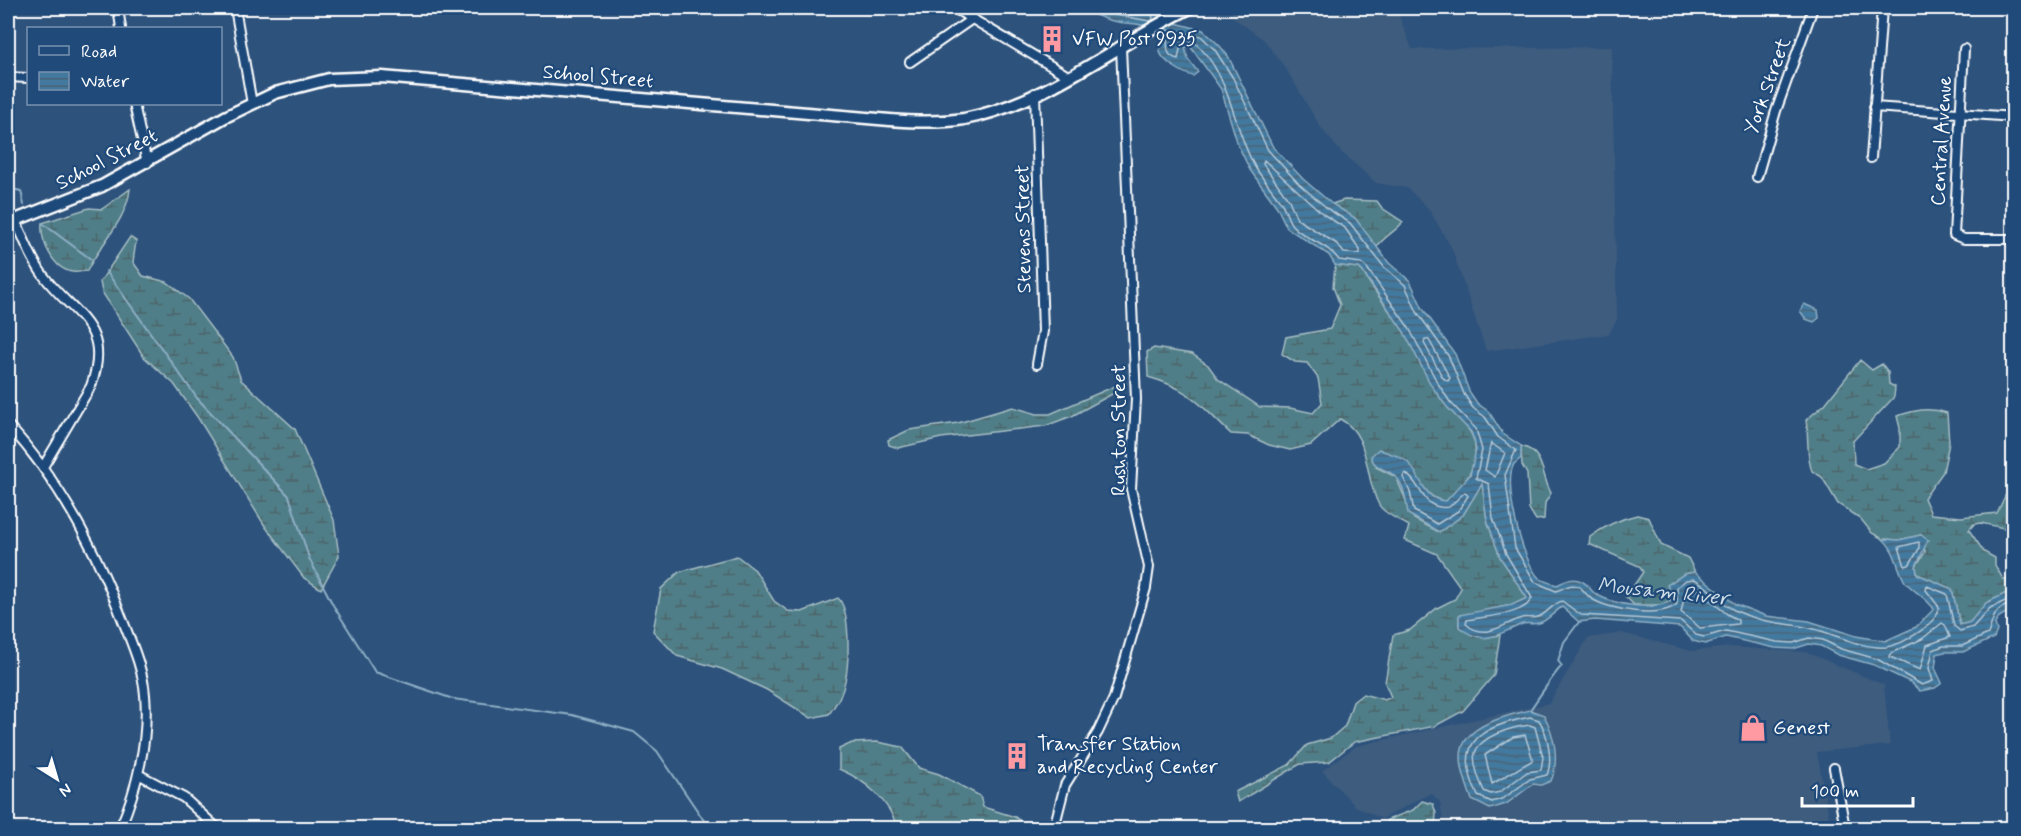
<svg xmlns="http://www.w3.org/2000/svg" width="2021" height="836" font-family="Mynerve,sans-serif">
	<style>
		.built { fill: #3e5c7e }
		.wetland { fill: url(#wetland-marsh); stroke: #a7bec4; stroke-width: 1.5 }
		.water { fill: url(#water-rules); stroke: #8eafc5; stroke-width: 1.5 }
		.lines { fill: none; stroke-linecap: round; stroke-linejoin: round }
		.shore { stroke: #b4c9d9; stroke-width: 1.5 }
		.stream { stroke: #8eafc5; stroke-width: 2 }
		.minor-casing { stroke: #fff; stroke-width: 12 }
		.tertiary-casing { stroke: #fff; stroke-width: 15 }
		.minor { stroke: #1f4a7a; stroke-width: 8 }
		.tertiary { stroke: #1f4a7a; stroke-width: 10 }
		.labels { text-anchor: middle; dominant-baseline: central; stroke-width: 4.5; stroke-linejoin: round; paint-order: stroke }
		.poi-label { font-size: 20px; fill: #fff; stroke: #1f4a7a; text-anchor: start }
		.street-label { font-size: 20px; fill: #fff; stroke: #1f4a7a }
		.water-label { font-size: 21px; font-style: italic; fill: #d0dee7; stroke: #1f4a7a }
	</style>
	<defs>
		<pattern id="wetland-marsh" width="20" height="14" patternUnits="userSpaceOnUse" patternTransform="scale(1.5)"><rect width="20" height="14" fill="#4f7e88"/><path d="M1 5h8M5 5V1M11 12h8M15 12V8" fill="none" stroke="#4e656a"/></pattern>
		<pattern id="water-rules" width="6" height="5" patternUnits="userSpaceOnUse" patternTransform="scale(1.5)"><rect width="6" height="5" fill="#43799f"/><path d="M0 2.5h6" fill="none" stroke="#486276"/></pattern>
	</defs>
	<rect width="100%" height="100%" fill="#2d527c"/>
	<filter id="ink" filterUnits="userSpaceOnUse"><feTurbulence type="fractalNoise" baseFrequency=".0167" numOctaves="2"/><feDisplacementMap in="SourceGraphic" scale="12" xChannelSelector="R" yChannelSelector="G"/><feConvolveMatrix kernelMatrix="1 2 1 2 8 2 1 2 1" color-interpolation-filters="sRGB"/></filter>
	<g filter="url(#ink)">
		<!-- built -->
		<path class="built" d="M 1231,8 L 1396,8 L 1412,49 L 1612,47 L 1617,319 L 1609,334 L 1486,351 L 1452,249 L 1428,208 L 1407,188 L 1376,183 L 1340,151 L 1321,128 L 1286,69 L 1264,40 L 1234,18 Z
			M 1622,633 L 1692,651 L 1730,647 L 1806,652 L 1884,685 L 1890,745 L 1817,752 L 1831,828 L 1444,828 L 1440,802 L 1431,793 L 1382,819 L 1355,806 L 1322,771 L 1356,746 L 1549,703 L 1588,638 Z"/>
		<!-- wetland -->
		<path class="wetland" d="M 130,189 C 127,220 100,244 87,271 C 83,271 77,273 73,272 C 53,270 40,240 42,223 L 89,208 L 102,209 Z
			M 1344,200 L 1377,201 L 1382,208 L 1403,222 C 1394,233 1384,236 1376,248 L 1355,218 L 1332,204 Z
			M 130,237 L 136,241 L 133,262 L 143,276 L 167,282 L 189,299 L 233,357 L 241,380 L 295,429 L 334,520 L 339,556 L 321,589 L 304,578 L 265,526 L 198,418 L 174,384 L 144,357 L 102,292 L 100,282 Z
			M 1335,265 L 1359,268 L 1363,272 C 1374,294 1392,311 1404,332 C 1417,355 1427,379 1442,400 C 1452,416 1474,426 1475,447 C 1477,469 1462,488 1446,501 C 1420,500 1420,466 1392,455 L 1376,467 L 1396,477 L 1414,519 L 1439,532 L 1463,515 L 1482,483 L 1487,520 L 1500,557 L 1527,598 L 1513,605 L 1459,616 L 1459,627 C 1474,638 1482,638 1500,635 L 1494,675 L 1463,711 L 1435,726 L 1354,742 L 1329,762 L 1300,764 L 1238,802 L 1235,792 L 1289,765 L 1307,745 L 1331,738 L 1345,726 L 1353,702 L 1363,694 L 1385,700 L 1391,697 L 1385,683 L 1393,635 L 1410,630 L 1437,608 L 1455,599 L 1461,588 L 1437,554 L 1405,540 L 1409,526 C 1400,520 1384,514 1379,505 C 1363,476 1372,436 1340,419 L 1311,445 L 1290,450 L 1269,445 L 1248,435 L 1231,434 C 1200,405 1191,389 1148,377 L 1147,352 L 1154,348 L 1192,354 L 1208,365 L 1218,379 L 1260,407 L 1290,408 L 1313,413 L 1322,403 L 1318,378 L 1307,363 L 1295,362 L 1282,354 L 1286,337 L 1330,329 L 1340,305 L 1333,287 Z
			M 1860,360 L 1872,370 L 1882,364 L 1888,372 L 1889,384 L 1895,387 L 1894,397 L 1853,441 L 1854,464 L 1866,469 L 1884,463 L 1900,447 L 1900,428 L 1897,416 C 1915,410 1929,407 1947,413 L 1949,443 L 1943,472 L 1924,498 L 1931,514 L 1961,517 L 1997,513 L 2008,490 L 2013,486 L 2013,520 L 2008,529 L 1981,523 L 1974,524 L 1969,530 L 1984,552 L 1995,558 L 1995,565 L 2003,579 L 2013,578 L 2013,590 L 1986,603 L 1970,623 L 1960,625 L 1952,589 L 1917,574 L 1916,566 L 1925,552 L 1921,535 L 1899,540 L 1883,539 L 1872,533 L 1860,518 L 1838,504 L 1822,477 L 1812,471 C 1806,456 1809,437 1806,420 L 1825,404 Z
			M 1122,383 L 1126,383 L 1125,387 L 1072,416 L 1045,426 L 941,438 L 898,448 L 889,445 L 888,440 L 909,430 L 958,423 L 1013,407 L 1037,414 L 1050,414 Z
			M 1521,446 C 1545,452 1541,475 1551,493 L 1545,503 L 1544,519 L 1536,520 L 1529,509 L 1527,474 L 1522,465 Z
			M 1637,515 L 1649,518 L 1661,545 L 1688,558 L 1695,572 L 1684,574 L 1675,581 L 1671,601 L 1664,605 L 1634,605 L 1626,597 L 1643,572 L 1639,566 L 1589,544 L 1590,537 C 1605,526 1619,519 1637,515 Z
			M 737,556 L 755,570 L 774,601 L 788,611 L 802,612 L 838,598 C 851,610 849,664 845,681 C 843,694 836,704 829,714 L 811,718 L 767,690 L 722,669 L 677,656 L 653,631 L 661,589 L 679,572 Z
			M 877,742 L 902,747 L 919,768 L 939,774 L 980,796 L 983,807 L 1015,817 L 1030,828 L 897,828 C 890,801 865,780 839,769 L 839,749 L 852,743 Z
			M 1422,801 L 1433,804 L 1436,813 L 1435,828 L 1383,828 L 1387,820 L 1413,810 Z"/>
		<!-- water -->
		<path class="water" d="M 1077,8 L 1157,8 L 1159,19 L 1203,30 L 1219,45 L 1228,56 L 1273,147 L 1303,179 L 1332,204 L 1355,218 L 1389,263 L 1410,281 L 1423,309 L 1455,354 L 1469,391 L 1477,403 L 1489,412 L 1503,434 L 1521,446 L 1521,458 C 1519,460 1516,462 1514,464 C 1502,483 1523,563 1539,578 C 1543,581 1551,583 1557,585 C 1565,581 1574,576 1583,582 C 1589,585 1591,592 1597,595 C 1616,605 1651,611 1671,601 L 1673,596 L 1667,585 L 1684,574 L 1695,572 L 1735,604 L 1766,616 L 1809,621 L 1856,636 L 1885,641 L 1916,627 L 1934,609 C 1926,597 1907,587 1904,580 C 1896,565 1896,551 1883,539 L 1899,540 L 1921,535 L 1928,540 L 1916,566 L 1917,574 L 1952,589 L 1960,625 L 1970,622 L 1986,603 L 2013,590 L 2013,609 L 1999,617 L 1995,624 L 1997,631 L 1994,638 L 1963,652 L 1944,652 L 1937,654 L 1935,668 L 1942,683 L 1935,688 L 1920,691 L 1910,682 L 1874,665 L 1838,655 L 1821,646 L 1809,644 L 1793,649 L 1775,648 L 1726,637 L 1705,644 L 1693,641 L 1680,627 L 1595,620 L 1579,622 L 1562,607 C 1555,611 1546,622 1539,623 C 1532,625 1526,622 1520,625 C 1495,636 1483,646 1459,627 L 1459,615 L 1512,605 L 1527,598 L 1500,557 L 1487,520 L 1482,484 L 1463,515 L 1439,532 L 1408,514 C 1406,502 1405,486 1396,477 C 1387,468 1374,470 1371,456 L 1379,449 C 1386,453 1398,455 1405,460 C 1422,473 1421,500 1446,501 L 1470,475 L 1476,450 L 1474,440 L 1471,432 L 1446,406 L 1431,385 L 1404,332 L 1363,272 L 1359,268 L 1335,265 L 1329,255 L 1287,228 L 1277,207 L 1250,170 L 1238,145 L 1221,89 L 1190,46 L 1185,48 L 1188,59 L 1198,72 L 1193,76 C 1184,74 1163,62 1160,52 C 1159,48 1162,41 1162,36 C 1149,21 1130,25 1113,21 C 1101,18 1089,12 1077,8 Z
			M 1804,304 L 1818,310 L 1819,318 L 1814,322 L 1806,319 L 1800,311 Z
			M 1530,710 L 1544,715 C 1554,734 1560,760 1551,781 L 1541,785 L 1533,784 L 1506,804 L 1490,809 L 1472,800 C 1467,785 1458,764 1462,749 C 1468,724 1509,715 1530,710 Z"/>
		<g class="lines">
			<!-- shore -->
			<path class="shore" d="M 1094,8 L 1115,15 L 1150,21 L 1153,19 L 1151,8
				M 1264,160 L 1323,214 L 1345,228 L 1360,250 L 1360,254 L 1344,253 L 1337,244 L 1297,219 L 1289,200 L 1263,164 Z
				M 1425,339 L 1429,340 L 1450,378 L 1448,381 L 1443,378 L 1424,343 Z
				M 1491,443 L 1505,453 L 1495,477 L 1485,470 Z
				M 1405,473 C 1423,484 1421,511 1449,507 L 1465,492 L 1468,496 L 1458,511 L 1437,524 L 1414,511 L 1410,492 L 1403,477 Z
				M 1919,542 L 1919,549 L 1909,565 L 1905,566 L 1899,547 Z
				M 1690,587 L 1695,588 L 1727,614 L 1738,620 L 1738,624 L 1700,628 L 1681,612 L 1686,591 Z
				M 2014,597 L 1990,608 L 1973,627 L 1960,631 L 1954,626 L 1947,594 L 1927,586 L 1926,590 L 1939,607 C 1938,624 1902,645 1886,647 C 1861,649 1834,633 1810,628 C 1781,622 1763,624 1734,610 C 1719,602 1709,586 1694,579 L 1686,580 L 1677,587 L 1677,604 C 1661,619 1609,610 1592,599 C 1586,596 1584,589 1578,586 C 1569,583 1564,589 1556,591 L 1535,582 L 1515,548 L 1505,475 L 1516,450 L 1498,437 L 1485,417 L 1473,408 L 1464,394 L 1449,357 L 1417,312 L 1405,285 L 1384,267 L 1350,223 L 1328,209 L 1299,184 L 1268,150 L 1233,78 L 1215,50 L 1201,36 L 1167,30 C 1169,42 1162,55 1178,59 L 1181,44 L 1186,41 L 1193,41 C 1231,73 1232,126 1255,167 C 1263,180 1274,191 1282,204 C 1286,210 1287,219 1292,225 C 1305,240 1327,243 1339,260 L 1361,263 L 1367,268 L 1409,328 L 1437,382 L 1450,402 L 1476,429 L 1482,450 L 1476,478 L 1489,484 L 1493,518 L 1506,554 L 1532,598 C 1525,616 1484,616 1467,620 L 1466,624 C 1484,640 1500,626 1519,619 C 1525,616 1532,619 1538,617 C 1547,614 1552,604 1562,601 L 1581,615 L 1681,621 L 1696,635 L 1704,637 L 1726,631 L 1777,642 L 1793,643 L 1809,638 L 1823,640 L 1841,649 L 1877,659 L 1922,685 L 1933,681 L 1929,668 L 1933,650 L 1943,646 L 1962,646 L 1988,634 C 1994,619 1992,607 2014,604
				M 1942,623 L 1945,625 L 1950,637 L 1927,645 L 1920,670 L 1890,657 L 1891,653 L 1922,639 Z
				M 1530,717 L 1539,720 C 1548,734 1553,760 1547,775 L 1530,779 L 1504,798 L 1492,802 L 1478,796 C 1452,742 1480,727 1530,717 Z
				M 1530,725 L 1535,727 L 1543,757 L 1541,770 L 1527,772 L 1500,792 L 1491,794 L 1484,791 C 1480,782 1472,763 1475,753 C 1481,735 1514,727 1530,725 Z
				M 1525,735 L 1533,760 L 1492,784 L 1485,755 L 1513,737 Z"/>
			<!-- stream -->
			<path class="stream" d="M 8,188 L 21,191 L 24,205
				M 42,223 L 92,260
				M 106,271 L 197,398 L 289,496 L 309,558 L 333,605 L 375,672 L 453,699 L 572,715 L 634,732 L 657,751 L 709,828
				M 1530,710 C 1535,703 1558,668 1562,666 L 1558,661 L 1564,642 L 1579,622"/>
			<defs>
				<path id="minor" d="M 118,8 L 121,28
					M 235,8 L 252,104
					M 954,8 L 1068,76
					M 1964,49 L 1954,235 L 1964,239 L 2014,239
					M 910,62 L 972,19
					M 8,77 L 28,78
					M 1035,93 L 1043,331 L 1037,364
					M 134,104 L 147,163
					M 1874,107 L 2014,117
					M 1871,158 L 1882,8
					M 1757,177 L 1776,111 L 1813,8
					M 16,221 C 24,239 31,259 43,275 C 73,316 113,325 91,386 L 43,467
					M 8,425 C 60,481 96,550 123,621 C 132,644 143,669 145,695 C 149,739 137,789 120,828
					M 1834,768 L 1845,828
					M 138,774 L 184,798 L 217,828
					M 1054,828 L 1065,785 L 1098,732 L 1114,698 L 1146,588 L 1149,567 L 1131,489 L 1136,399 L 1121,47"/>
				<path id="tertiary" d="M 8,223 L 102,186 L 225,117 L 275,93 L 329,79 L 382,77 L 890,120 C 915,122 939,123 964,119 C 1047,103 1116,44 1190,8"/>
			</defs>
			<!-- minor casing -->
			<use href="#minor" class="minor-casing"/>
			<!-- tertiary casing -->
			<use href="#tertiary" class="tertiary-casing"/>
			<!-- minor -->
			<use href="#minor" class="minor"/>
			<!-- tertiary -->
			<use href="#tertiary" class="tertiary"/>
		</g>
	</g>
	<!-- icons -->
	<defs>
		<symbol id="building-bare" viewBox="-9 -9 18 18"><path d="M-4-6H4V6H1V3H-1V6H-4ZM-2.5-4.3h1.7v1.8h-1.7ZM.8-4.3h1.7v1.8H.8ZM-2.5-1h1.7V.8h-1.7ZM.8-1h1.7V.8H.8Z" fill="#ff9aa2" stroke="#1f4a7a" stroke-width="2.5" paint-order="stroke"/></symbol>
		<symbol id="shop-bare" viewBox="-9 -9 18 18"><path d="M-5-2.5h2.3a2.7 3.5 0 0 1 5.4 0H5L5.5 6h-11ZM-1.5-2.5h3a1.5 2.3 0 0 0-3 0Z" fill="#ff9aa2" stroke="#1f4a7a" stroke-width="2.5" paint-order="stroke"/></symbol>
	</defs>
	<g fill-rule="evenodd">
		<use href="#building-bare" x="1033" y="20" width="38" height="38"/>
		<use href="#shop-bare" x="1734" y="709" width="38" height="38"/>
		<use href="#building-bare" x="998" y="737" width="38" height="38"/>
	</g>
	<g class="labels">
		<!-- poi labels -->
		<g class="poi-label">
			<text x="1072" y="39">VFW Post 9935</text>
			<text x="1773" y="728">Genest</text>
			<text x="1037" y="744">Transfer Station<tspan x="1037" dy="23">and Recycling Center</tspan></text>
		</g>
		<!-- street labels -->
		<g class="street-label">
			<text transform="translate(598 77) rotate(5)">School Street</text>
			<text transform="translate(1768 86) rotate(-70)">York Street</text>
			<text transform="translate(1942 141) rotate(-87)">Central Avenue</text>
			<text transform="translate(107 160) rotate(-27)">School Street</text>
			<text transform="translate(1024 229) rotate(-91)">Stevens Street</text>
			<text transform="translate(1119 430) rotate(-90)">Rushton Street</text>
		</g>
		<!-- water labels -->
		<g class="water-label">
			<text transform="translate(1663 592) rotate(6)">Mousam River</text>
		</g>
	</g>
	<!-- margin -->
	<rect width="2021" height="836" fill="none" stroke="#1f4a7a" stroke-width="30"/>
	<rect x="15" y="15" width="1991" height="806" fill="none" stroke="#fff" stroke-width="2" filter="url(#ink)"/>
	<!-- legend -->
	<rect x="27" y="27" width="195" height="78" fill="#1f4a7a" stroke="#7992af" stroke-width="1.5"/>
	<rect x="39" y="46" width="30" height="9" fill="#1f4a7a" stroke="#7992af" stroke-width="1.5"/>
	<text x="81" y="57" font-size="18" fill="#ffffff">Road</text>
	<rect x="39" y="72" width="30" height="18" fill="url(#water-rules)" stroke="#7992af" stroke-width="1.5"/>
	<text x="81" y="87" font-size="18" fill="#ffffff">Water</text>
	<!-- north arrow -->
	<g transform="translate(57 779) rotate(143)" stroke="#1f4a7a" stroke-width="4.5" paint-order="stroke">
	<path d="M0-4.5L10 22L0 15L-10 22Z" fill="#ffffff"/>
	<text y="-9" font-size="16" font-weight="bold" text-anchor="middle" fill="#ffffff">N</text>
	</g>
	<!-- scale -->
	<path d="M1802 797v9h111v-9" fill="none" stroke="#ffffff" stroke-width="3"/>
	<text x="1811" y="797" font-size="18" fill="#ffffff" stroke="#1f4a7a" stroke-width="4.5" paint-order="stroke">100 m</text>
</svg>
